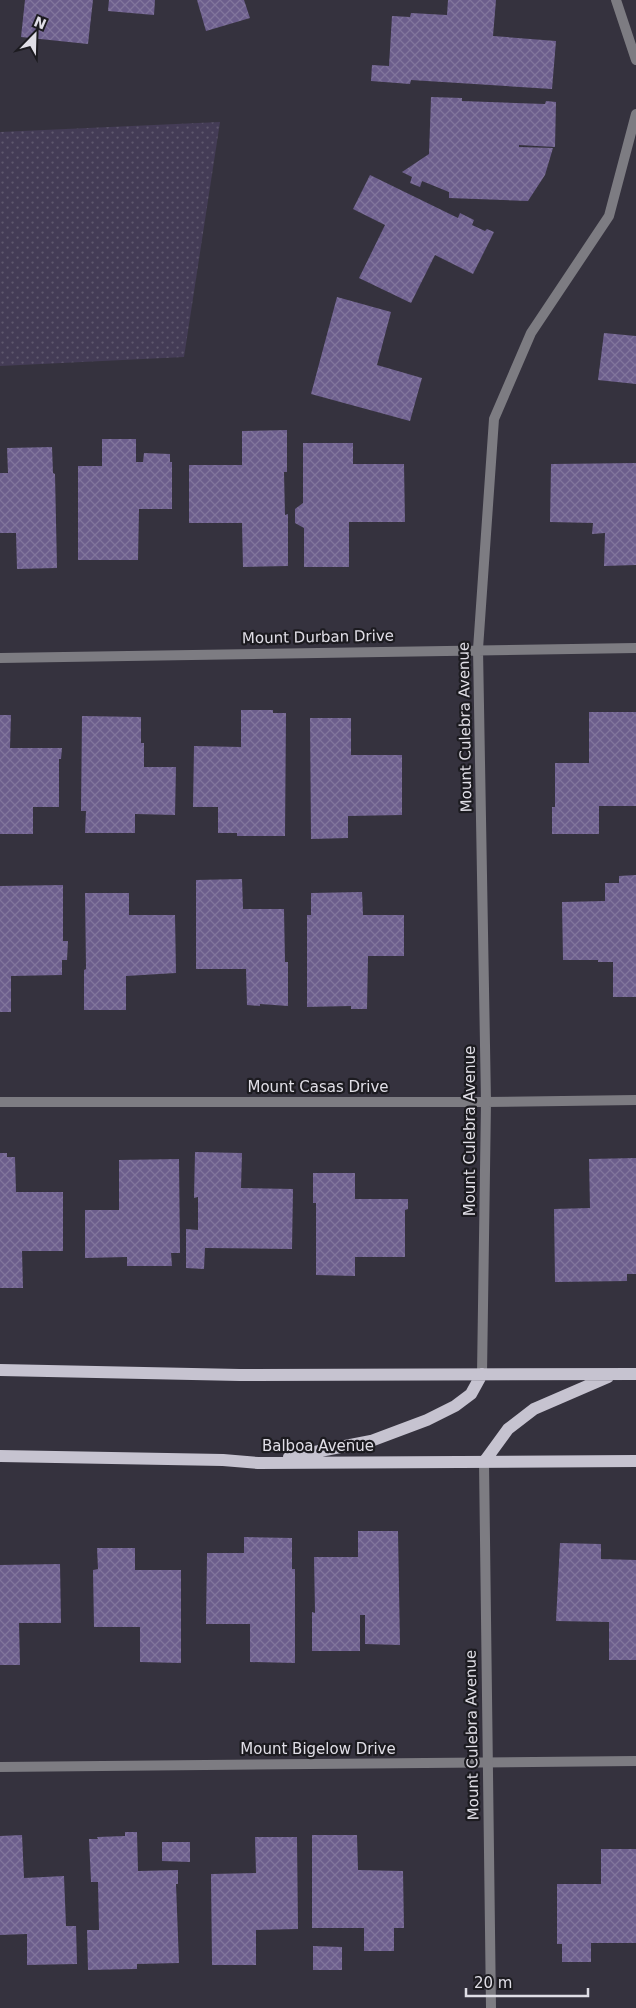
<svg xmlns="http://www.w3.org/2000/svg" width="636" height="2008" font-family="'DejaVu Sans',sans-serif">
	<style>
		.park { fill: url(#park-dots) }
		.building { fill: url(#building-cross-hatch) }
		.lines { fill: none; stroke-linecap: round; stroke-linejoin: round }
		.minor { stroke: #7d7c82; stroke-width: 10 }
		.tertiary { stroke: #7d7c82; stroke-width: 10 }
		.primary { stroke: #c6c3d0; stroke-width: 12 }
		.labels { text-anchor: middle; dominant-baseline: central; stroke-width: 4.5; stroke-linejoin: round; paint-order: stroke }
		.street-label { font-size: 15px; fill: #e0dee6; stroke: #1c1b20 }
	</style>
	<defs>
		<pattern id="park-dots" width="8" height="8" patternUnits="userSpaceOnUse" patternTransform="scale(1.25)"><rect width="8" height="8" fill="#443c56"/><path d="M2 2h.1M6 6h.1" fill="none" stroke="#5f586e" stroke-width="1.8" stroke-linecap="round"/></pattern>
		<pattern id="building-cross-hatch" width="8" height="8" patternUnits="userSpaceOnUse" patternTransform="scale(1.25)"><rect width="8" height="8" fill="#6c5e8c"/><path d="M0 0l8 8M0 8l8-8" fill="none" stroke="#81759c"/></pattern>
	</defs>
	<rect width="100%" height="100%" fill="#35323e"/>
	<!-- park -->
	<path class="park" d="M 220,122 L 184,357 L 0,366 L 0,132 Z"/>
	<!-- building -->
	<path class="building" d="M 25,0 L 93,0 L 88,44 L 21,37 Z
		M 109,0 L 155,0 L 154,15 L 108,11 Z
		M 197,0 L 244,0 L 250,18 L 206,31 Z
		M 448,0 L 496,0 L 493,36 L 556,41 L 552,89 L 411,80 L 410,84 L 371,81 L 372,65 L 389,66 L 392,16 L 410,17 L 411,13 L 447,15 Z
		M 431,97 L 462,98 L 462,101 L 545,104 L 546,101 L 556,102 L 555,147 L 519,145 L 519,147 L 553,148 L 545,175 L 528,201 L 449,198 L 449,192 L 422,181 L 420,187 L 410,183 L 412,177 L 402,172 L 429,154 Z
		M 370,175 L 458,218 L 460,213 L 474,220 L 472,225 L 485,231 L 487,229 L 494,232 L 473,274 L 435,255 L 411,303 L 359,278 L 385,225 L 353,209 Z
		M 337,297 L 391,312 L 377,365 L 422,378 L 410,421 L 311,394 Z
		M 604,333 L 636,336 L 636,384 L 598,380 Z
		M 287,430 L 287,472 L 284,472 L 285,515 L 288,514 L 288,566 L 243,567 L 242,523 L 189,523 L 189,465 L 242,465 L 242,431 Z
		M 102,439 L 136,439 L 136,462 L 143,462 L 144,453 L 170,454 L 170,462 L 172,462 L 172,509 L 139,509 L 138,560 L 78,560 L 78,466 L 102,466 Z
		M 303,443 L 353,443 L 353,464 L 404,464 L 405,522 L 349,522 L 349,567 L 304,567 L 304,528 L 295,523 L 295,509 L 303,503 Z
		M 52,447 L 53,473 L 55,474 L 57,568 L 17,569 L 16,533 L 0,533 L 0,473 L 8,473 L 7,448 Z
		M 636,463 L 636,565 L 604,566 L 605,533 L 592,534 L 593,523 L 550,522 L 551,464 Z
		M 241,710 L 273,710 L 273,713 L 286,713 L 285,836 L 237,836 L 237,833 L 218,833 L 218,807 L 193,807 L 194,746 L 241,747 Z
		M 589,712 L 636,712 L 636,806 L 599,806 L 599,834 L 552,834 L 552,807 L 555,807 L 555,763 L 589,763 Z
		M 0,715 L 11,715 L 10,748 L 62,748 L 61,759 L 59,759 L 59,807 L 33,807 L 33,834 L 0,834 Z
		M 82,716 L 141,717 L 141,743 L 144,743 L 144,767 L 176,767 L 175,815 L 135,814 L 135,833 L 85,833 L 86,811 L 81,811 Z
		M 310,718 L 351,718 L 351,755 L 402,755 L 402,815 L 348,816 L 348,838 L 311,839 Z
		M 636,875 L 636,997 L 613,997 L 613,962 L 598,962 L 598,960 L 563,960 L 562,902 L 605,901 L 605,883 L 619,883 L 619,876 Z
		M 242,879 L 243,909 L 284,909 L 285,962 L 288,962 L 288,1006 L 260,1004 L 260,1006 L 247,1005 L 246,969 L 196,969 L 196,880 Z
		M 63,885 L 63,941 L 68,941 L 67,960 L 62,960 L 62,975 L 11,976 L 11,1012 L 0,1012 L 0,886 Z
		M 362,892 L 363,915 L 404,915 L 404,956 L 368,956 L 367,1009 L 351,1009 L 351,1006 L 307,1007 L 307,915 L 311,915 L 311,893 Z
		M 85,893 L 129,893 L 129,915 L 175,915 L 176,973 L 126,976 L 126,1010 L 84,1010 L 84,970 L 86,969 Z
		M 195,1152 L 242,1153 L 241,1188 L 293,1189 L 292,1249 L 205,1248 L 204,1269 L 186,1268 L 186,1229 L 198,1230 L 198,1197 L 194,1198 Z
		M 0,1153 L 7,1153 L 7,1157 L 15,1157 L 16,1192 L 63,1192 L 63,1251 L 22,1251 L 23,1288 L 0,1288 Z
		M 636,1158 L 636,1274 L 627,1274 L 627,1281 L 555,1282 L 554,1209 L 590,1208 L 589,1159 Z
		M 179,1159 L 180,1253 L 171,1253 L 172,1266 L 127,1266 L 127,1257 L 85,1258 L 85,1210 L 119,1210 L 119,1160 Z
		M 313,1173 L 355,1173 L 355,1199 L 408,1199 L 408,1209 L 405,1210 L 405,1257 L 355,1257 L 355,1276 L 316,1275 L 316,1203 L 313,1203 Z
		M 358,1531 L 398,1531 L 400,1645 L 365,1644 L 365,1615 L 360,1615 L 360,1651 L 312,1651 L 312,1612 L 315,1613 L 314,1557 L 358,1557 Z
		M 244,1537 L 292,1538 L 292,1569 L 295,1569 L 295,1663 L 250,1662 L 250,1624 L 206,1624 L 207,1553 L 244,1553 Z
		M 560,1543 L 601,1544 L 601,1559 L 636,1560 L 636,1660 L 609,1660 L 609,1622 L 556,1621 Z
		M 97,1548 L 135,1548 L 135,1570 L 181,1570 L 181,1663 L 140,1662 L 140,1627 L 94,1627 L 93,1570 L 98,1569 Z
		M 60,1564 L 61,1623 L 19,1623 L 20,1665 L 0,1665 L 0,1565 Z
		M 125,1832 L 137,1832 L 138,1871 L 178,1870 L 178,1884 L 176,1884 L 179,1963 L 137,1964 L 137,1969 L 88,1970 L 87,1930 L 99,1930 L 98,1882 L 91,1882 L 89,1839 L 98,1839 L 97,1837 L 125,1836 Z
		M 22,1835 L 24,1878 L 64,1876 L 66,1926 L 76,1926 L 77,1964 L 27,1965 L 27,1934 L 0,1935 L 0,1836 Z
		M 312,1835 L 357,1835 L 358,1870 L 403,1871 L 404,1928 L 394,1928 L 394,1951 L 364,1951 L 364,1928 L 312,1928 Z
		M 255,1837 L 297,1837 L 298,1929 L 256,1930 L 256,1965 L 212,1965 L 211,1874 L 256,1873 Z
		M 162,1842 L 190,1842 L 190,1862 L 162,1861 Z
		M 601,1849 L 636,1849 L 636,1943 L 591,1943 L 591,1962 L 562,1962 L 562,1944 L 557,1944 L 557,1884 L 601,1884 Z
		M 313,1946 L 342,1947 L 342,1970 L 313,1970 Z"/>
	<g class="lines">
		<!-- minor -->
		<path class="minor" d="M 616,0 L 636,60
			M 0,658 L 636,648
			M 0,1102 L 486,1102 L 636,1100
			M 482,1374 L 486,1102 L 478,649 L 494,419 L 531,333 L 609,216 L 636,114
			M 0,1767 L 636,1761"/>
		<!-- tertiary -->
		<path class="tertiary" d="M 484,1462 L 491,2008"/>
		<!-- primary -->
		<path class="primary" d="M 0,1370 L 240,1375 L 636,1374
			M 0,1456 L 223,1460 L 258,1463 L 636,1461
			M 289,1457 L 371,1441 L 427,1420 L 455,1406 L 471,1394 L 482,1374
			M 484,1462 L 508,1429 L 534,1409 L 608,1377"/>
	</g>
	<g class="labels">
		<!-- street labels -->
		<g class="street-label">
			<text transform="translate(318 637) rotate(-1)">Mount Durban Drive</text>
			<text transform="translate(465 727) rotate(-91)">Mount Culebra Avenue</text>
			<text x="318" y="1087">Mount Casas Drive</text>
			<text transform="translate(470 1131) rotate(-90)">Mount Culebra Avenue</text>
			<text x="318" y="1446">Balboa Avenue</text>
			<text transform="translate(472 1735) rotate(-91)">Mount Culebra Avenue</text>
			<text x="318" y="1749">Mount Bigelow Drive</text>
		</g>
	</g>
	<!-- north arrow -->
	<g transform="translate(35 35) rotate(23)" stroke="#1c1b20" stroke-width="4" paint-order="stroke">
	<path d="M0-4L9 19L0 12L-9 19Z" fill="#e0dee6"/>
	<text y="-8" font-size="14" font-weight="bold" text-anchor="middle" fill="#e0dee6">N</text>
	</g>
	<!-- scale -->
	<path d="M466 1988v8h122v-8" fill="none" stroke="#e0dee6" stroke-width="2.5"/>
	<text x="474" y="1988" font-size="15" fill="#e0dee6" stroke="#1c1b20" stroke-width="4" paint-order="stroke">20 m</text>
</svg>
